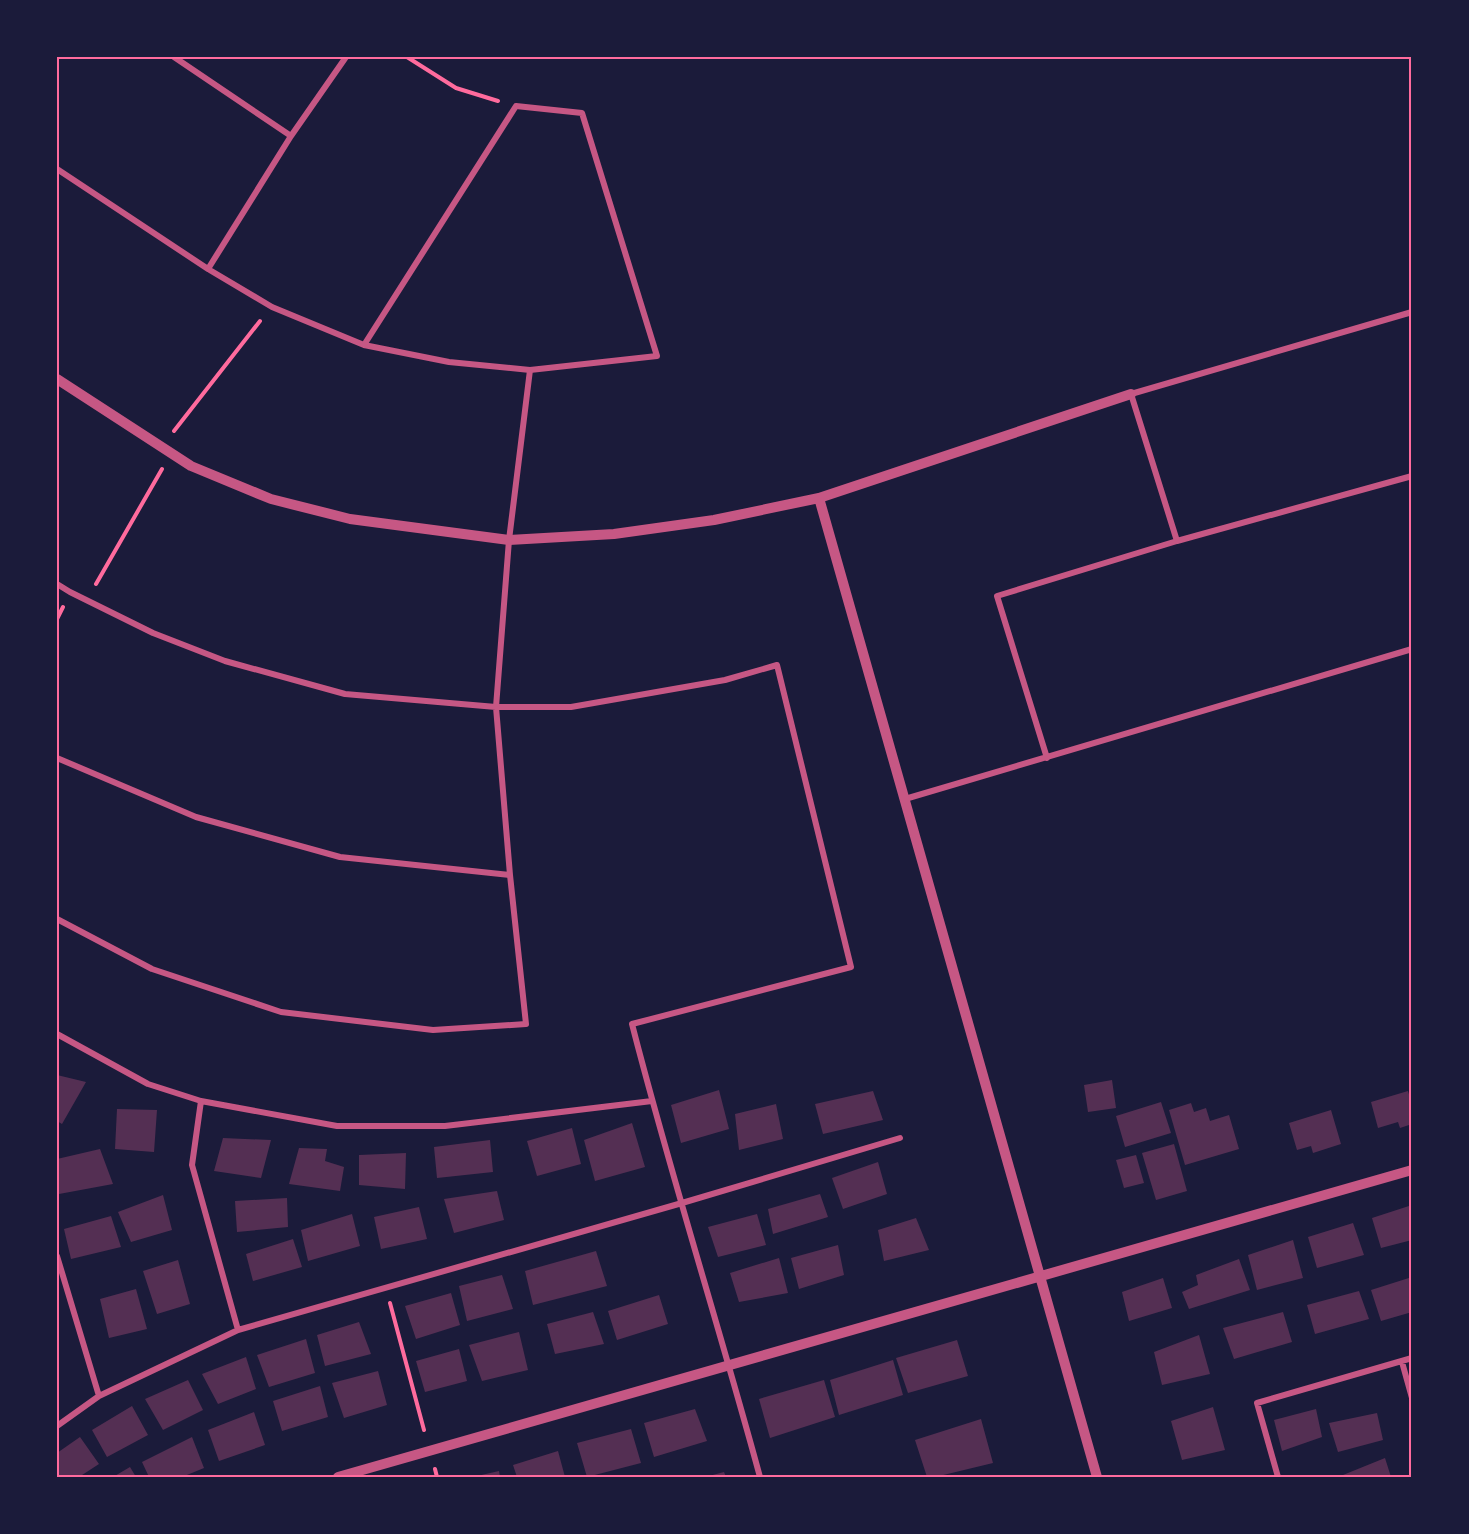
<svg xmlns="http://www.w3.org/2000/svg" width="1469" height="1534" font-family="Inter,sans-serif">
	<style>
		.building { fill: #542f53 }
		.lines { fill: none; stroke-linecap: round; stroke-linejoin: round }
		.path { stroke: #ff6b9d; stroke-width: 4 }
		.minor { stroke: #c65784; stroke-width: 6 }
		.tertiary { stroke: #c65784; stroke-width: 10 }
		.neatline { fill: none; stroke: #ff6b9d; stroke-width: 2 }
	</style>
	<rect width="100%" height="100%" fill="#1b1b3a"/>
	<!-- building -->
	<path class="building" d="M 57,1075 L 86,1082 L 62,1124 L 57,1121 Z
		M 1112,1080 L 1116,1108 L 1088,1112 L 1084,1085 Z
		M 719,1090 L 729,1129 L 681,1143 L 671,1105 Z
		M 873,1091 L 883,1120 L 823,1134 L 815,1104 Z
		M 1408,1091 L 1412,1104 L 1412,1124 L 1400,1128 L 1398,1122 L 1378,1128 L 1371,1102 Z
		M 1161,1102 L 1171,1133 L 1125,1147 L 1116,1116 Z
		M 1191,1103 L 1194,1112 L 1206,1108 L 1210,1121 L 1229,1115 L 1239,1149 L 1185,1165 L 1169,1110 Z
		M 776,1104 L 783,1139 L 739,1150 L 735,1114 Z
		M 117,1109 L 157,1110 L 154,1152 L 115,1149 Z
		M 1331,1110 L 1341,1144 L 1313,1153 L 1311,1146 L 1297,1150 L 1289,1123 Z
		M 632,1123 L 645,1167 L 595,1181 L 584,1140 Z
		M 572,1128 L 581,1164 L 537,1176 L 527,1141 Z
		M 223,1138 L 271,1140 L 261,1178 L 214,1171 Z
		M 490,1140 L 493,1172 L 437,1178 L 434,1147 Z
		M 1174,1144 L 1187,1191 L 1156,1200 L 1142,1153 Z
		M 299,1148 L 327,1149 L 325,1161 L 344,1167 L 340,1191 L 289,1184 Z
		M 100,1149 L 113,1184 L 59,1194 L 57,1188 L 57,1159 Z
		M 406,1153 L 405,1189 L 359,1185 L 359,1155 Z
		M 1136,1155 L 1144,1183 L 1124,1188 L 1116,1160 Z
		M 878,1162 L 887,1194 L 843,1209 L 832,1178 Z
		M 497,1191 L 504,1220 L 454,1233 L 444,1199 Z
		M 820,1194 L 828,1217 L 773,1234 L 768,1209 Z
		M 163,1195 L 172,1230 L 131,1242 L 118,1212 Z
		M 287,1198 L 288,1227 L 237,1232 L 235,1201 Z
		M 1412,1205 L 1412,1240 L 1381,1248 L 1372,1218 Z
		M 419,1207 L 427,1239 L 381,1249 L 374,1217 Z
		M 352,1214 L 360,1246 L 308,1261 L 301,1230 Z
		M 757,1214 L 766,1245 L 718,1257 L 708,1227 Z
		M 111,1216 L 121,1247 L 71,1259 L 64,1229 Z
		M 916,1218 L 929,1250 L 884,1261 L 878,1230 Z
		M 1353,1223 L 1364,1255 L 1317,1268 L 1308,1237 Z
		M 293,1239 L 302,1267 L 253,1281 L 246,1254 Z
		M 1293,1240 L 1303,1278 L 1257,1290 L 1248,1255 Z
		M 838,1245 L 844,1275 L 799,1289 L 791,1258 Z
		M 596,1251 L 607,1286 L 533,1305 L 525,1271 Z
		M 779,1258 L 788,1293 L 739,1302 L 730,1273 Z
		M 1239,1259 L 1250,1290 L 1189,1309 L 1182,1292 L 1198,1285 L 1196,1275 Z
		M 178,1260 L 190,1304 L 157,1314 L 143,1271 Z
		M 502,1275 L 513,1309 L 467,1321 L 459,1286 Z
		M 1412,1277 L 1412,1312 L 1381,1321 L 1371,1290 Z
		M 1163,1278 L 1172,1308 L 1129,1321 L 1122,1292 Z
		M 136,1289 L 147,1329 L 109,1338 L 100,1299 Z
		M 1359,1291 L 1369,1319 L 1315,1334 L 1307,1305 Z
		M 451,1293 L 460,1325 L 416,1339 L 405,1306 Z
		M 659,1295 L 668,1324 L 617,1340 L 608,1311 Z
		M 593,1312 L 604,1344 L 555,1354 L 547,1324 Z
		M 1283,1312 L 1292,1342 L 1234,1359 L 1223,1328 Z
		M 359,1322 L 371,1354 L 325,1366 L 317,1335 Z
		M 519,1332 L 528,1370 L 482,1381 L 469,1345 Z
		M 1199,1335 L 1210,1374 L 1162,1385 L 1154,1352 Z
		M 306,1339 L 315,1373 L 269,1387 L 257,1355 Z
		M 957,1340 L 968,1376 L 908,1393 L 896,1358 Z
		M 459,1349 L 467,1381 L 425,1392 L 416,1361 Z
		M 246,1357 L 256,1389 L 218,1404 L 202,1374 Z
		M 893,1360 L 903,1395 L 839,1415 L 830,1380 Z
		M 378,1371 L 387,1405 L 344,1418 L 332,1383 Z
		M 188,1380 L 203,1410 L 163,1430 L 145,1399 Z
		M 824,1380 L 835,1417 L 770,1438 L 759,1399 Z
		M 320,1386 L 328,1417 L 282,1431 L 273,1401 Z
		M 132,1406 L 148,1435 L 107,1457 L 92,1430 Z
		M 1213,1407 L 1225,1450 L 1182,1460 L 1171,1421 Z
		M 695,1409 L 707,1441 L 654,1457 L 644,1423 Z
		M 1316,1409 L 1322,1437 L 1282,1451 L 1274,1420 Z
		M 254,1412 L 265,1445 L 219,1461 L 208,1430 Z
		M 1377,1413 L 1383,1440 L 1338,1452 L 1329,1423 Z
		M 981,1419 L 993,1463 L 935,1477 L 927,1477 L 915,1440 Z
		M 631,1429 L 641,1463 L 587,1477 L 577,1443 Z
		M 80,1437 L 99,1464 L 79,1477 L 57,1477 L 57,1453 Z
		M 192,1437 L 204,1468 L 182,1477 L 149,1477 L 142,1462 Z
		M 558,1451 L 565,1477 L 517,1477 L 513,1465 Z
		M 1385,1458 L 1391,1477 L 1344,1477 L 1343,1475 Z
		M 130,1467 L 136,1477 L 113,1477 Z
		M 499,1471 L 500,1477 L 477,1477 L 477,1476 Z
		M 724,1472 L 726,1477 L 709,1477 L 709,1476 Z"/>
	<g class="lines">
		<!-- path -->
		<path class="path" d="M 407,57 L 456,88 L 498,101
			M 174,431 L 260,321
			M 96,584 L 162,469
			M 57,619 L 63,607
			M 390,1303 L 424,1430
			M 435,1469 L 437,1477"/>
		<!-- minor -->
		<path class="minor" d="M 174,57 L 291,136
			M 57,169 L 208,269 L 291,136 L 346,57
			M 208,269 L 272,307 L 364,345 L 449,362 L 530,370 L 657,356 L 582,113 L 516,106 L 364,345
			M 1177,541 L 1412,476
			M 57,584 L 70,592 L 153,633 L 225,661 L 345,694 L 496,707 L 509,540 L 530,370
			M 57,758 L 196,817 L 340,857 L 510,875
			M 1047,758 L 997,596 L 1177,541 L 1131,394 L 1412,312
			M 905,799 L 1412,649
			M 57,919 L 152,969 L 281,1012 L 433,1030 L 526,1024 L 510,875 L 496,707 L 571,707 L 725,680 L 777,665 L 851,967 L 632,1024 C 671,1176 719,1326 760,1477
			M 57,1034 L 148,1084 L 201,1101 L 337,1126 L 445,1126 L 652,1101
			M 201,1101 L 192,1165 L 238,1330 L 682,1203 L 900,1138
			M 57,1256 L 99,1396
			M 1402,1362 L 1412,1398
			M 57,1426 L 99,1396 L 238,1330
			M 1278,1477 L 1257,1403 L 1412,1358"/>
		<!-- tertiary -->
		<path class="tertiary" d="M 57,379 L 191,466 L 271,499 L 350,519 L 509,540 L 614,534 L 714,520 L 819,498 L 1097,1477
			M 819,498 L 1131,394
			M 338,1477 C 697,1376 1054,1270 1412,1170"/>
	</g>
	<!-- border -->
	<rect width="1469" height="1534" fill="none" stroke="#1b1b3a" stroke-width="117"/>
	<rect x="58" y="58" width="1352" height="1418" class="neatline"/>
</svg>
